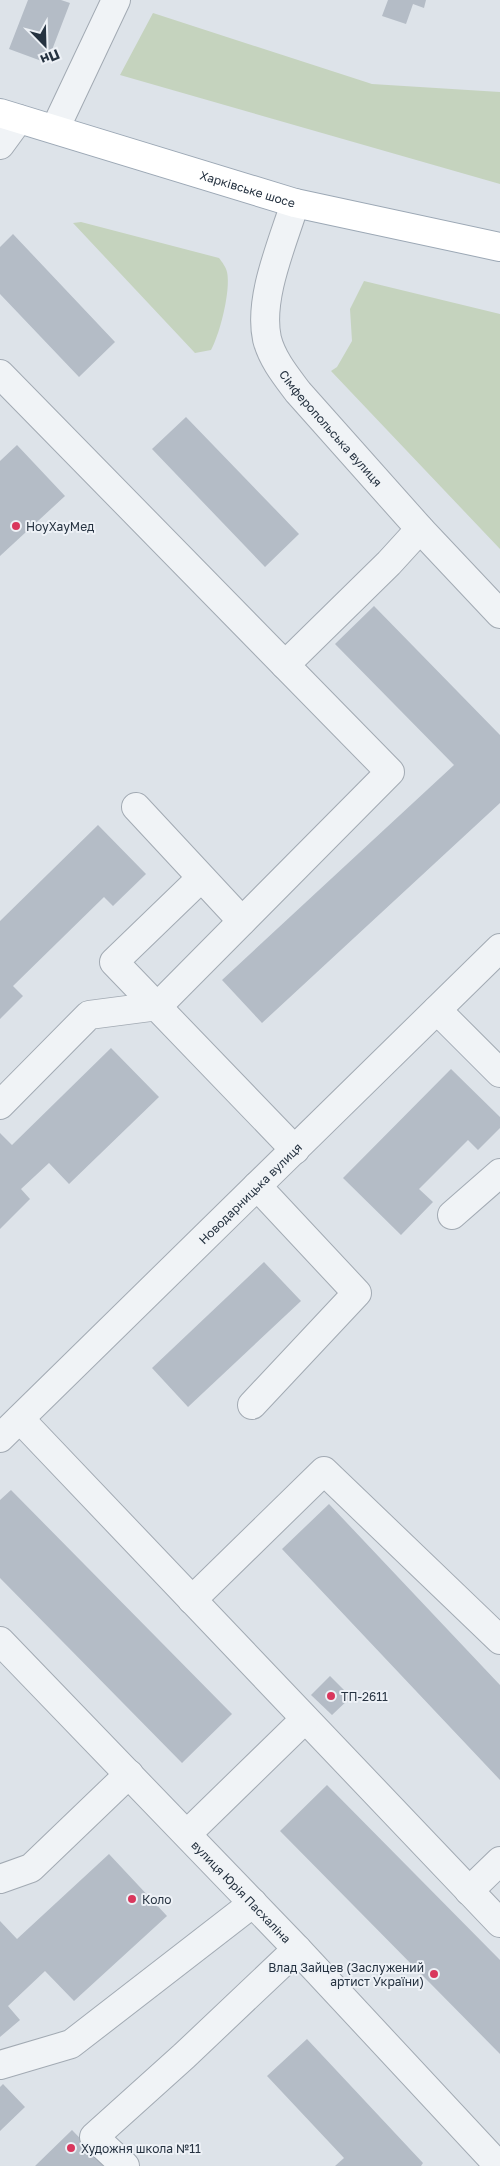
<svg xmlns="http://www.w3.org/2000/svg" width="500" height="2166" font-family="'Golos Text',sans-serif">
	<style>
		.green { fill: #c5d3be }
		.building { fill: #b4bcc6 }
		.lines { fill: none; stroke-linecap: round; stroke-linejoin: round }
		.minor-casing { stroke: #a2aab3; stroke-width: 30 }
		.major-casing { stroke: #9ca8b5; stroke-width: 30 }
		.minor { stroke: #f0f3f6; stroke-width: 28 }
		.major { stroke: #fff; stroke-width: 28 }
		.poi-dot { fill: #d9375d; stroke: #edf1f6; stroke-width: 2 }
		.labels { text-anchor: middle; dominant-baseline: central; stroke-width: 4; stroke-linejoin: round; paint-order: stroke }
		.street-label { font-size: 12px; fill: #253240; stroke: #edf1f6 }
		.poi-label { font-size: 12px; fill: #253240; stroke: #edf1f6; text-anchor: start }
	</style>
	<rect width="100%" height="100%" fill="#dde3e9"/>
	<!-- green -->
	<path class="green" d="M 153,13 L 372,84 L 500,92 L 500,184 L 120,75 Z
		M 81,222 L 219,258 C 222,262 226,267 227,272 C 231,290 220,334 211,350 L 195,353 L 73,223 Z
		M 364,281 L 500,314 L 500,549 L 331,371 L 337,367 L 352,341 L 350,309 Z"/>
	<!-- building -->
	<path class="building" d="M 28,0 L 61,0 L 70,3 L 47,63 L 9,49 Z
		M 388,0 L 426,0 L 424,8 L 413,4 L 406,24 L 382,16 Z
		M 13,234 L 115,342 L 79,377 L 0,294 L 0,247 Z
		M 186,417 L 299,534 L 265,567 L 152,449 Z
		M 17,445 L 65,496 L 0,556 L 0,461 Z
		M 374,606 L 500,735 L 500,803 L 262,1023 L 222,980 L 454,765 L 335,644 Z
		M 98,825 L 146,874 L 113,906 L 104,897 L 13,986 L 23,996 L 0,1019 L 0,921 Z
		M 111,1048 L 159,1097 L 69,1184 L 49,1163 L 21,1189 L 30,1199 L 0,1229 L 0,1133 L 12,1145 Z
		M 451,1069 L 500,1117 L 500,1128 L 478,1150 L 468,1140 L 419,1189 L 433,1202 L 401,1235 L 343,1178 Z
		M 264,1262 L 301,1301 L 188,1407 L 152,1368 Z
		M 11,1490 L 232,1714 L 182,1763 L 0,1578 L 0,1500 Z
		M 329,1504 L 500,1685 L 500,1780 L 282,1549 Z
		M 330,1676 L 351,1697 L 332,1715 L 311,1695 Z
		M 327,1785 L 500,1960 L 500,2054 L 280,1831 Z
		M 109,1854 L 167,1916 L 74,2001 L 45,1971 L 8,2006 L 20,2020 L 0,2037 L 0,1921 L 17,1939 Z
		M 307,2039 L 423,2163 L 421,2166 L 335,2166 L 344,2158 L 267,2076 Z
		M 3,2084 L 25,2107 L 0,2131 L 0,2087 Z
		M 72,2130 L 107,2166 L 35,2166 Z"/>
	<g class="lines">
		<defs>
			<g id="minor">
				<path d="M 55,129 L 116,0"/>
				<path d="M 0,145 L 19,119"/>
				<path id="s1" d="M 295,203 C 283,242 258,298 267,339 C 272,359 286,376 298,392 L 420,529 L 500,614"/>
				<path d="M 0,374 L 390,772 L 158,1006 L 89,1015 L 0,1105"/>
				<path d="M 285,665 L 389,563 L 420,529"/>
				<path d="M 136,807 L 242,921"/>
				<path d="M 201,878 L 114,962 L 295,1150"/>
				<path d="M 437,1010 L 500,1073"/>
				<path d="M 452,1215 L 500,1173"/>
				<path d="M 252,1405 L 357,1293 L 257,1186"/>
				<path d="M 20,1419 L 500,1923"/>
				<path id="s2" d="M 0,1438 L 500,948"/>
				<path d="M 192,1600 L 324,1471 L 500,1640"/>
				<path id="s3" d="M 0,1641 L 297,1949 L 499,2166"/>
				<path d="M 187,1834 L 305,1719"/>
				<path d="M 0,1879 L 31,1868 L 129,1774"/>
				<path d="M 469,1891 L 500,1861"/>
				<path d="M 0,2065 L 71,2044 L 253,1903"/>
				<path d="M 125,2166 L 94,2137 L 184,2056 L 297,1949"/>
			</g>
			<g id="major">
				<path id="s4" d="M 0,113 L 295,203 L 500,247"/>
			</g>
		</defs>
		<!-- minor casing -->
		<use href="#minor" class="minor-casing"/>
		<!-- major casing -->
		<use href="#major" class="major-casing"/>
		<!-- minor -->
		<use href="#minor" class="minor"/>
		<!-- major -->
		<use href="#major" class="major"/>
	</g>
	<!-- markers -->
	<g class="poi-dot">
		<circle cx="16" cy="526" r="5"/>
		<circle cx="331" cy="1696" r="5"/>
		<circle cx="132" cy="1899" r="5"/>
		<circle cx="434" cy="1974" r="5"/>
		<circle cx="71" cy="2148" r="5"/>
	</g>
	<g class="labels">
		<!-- street labels -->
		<g class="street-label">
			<text stroke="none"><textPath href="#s4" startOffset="259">Харківське шосе</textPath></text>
			<text stroke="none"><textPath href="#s1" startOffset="251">Сімферопольська вулиця</textPath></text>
			<text stroke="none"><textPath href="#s2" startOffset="350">Новодарницька вулиця</textPath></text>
			<text stroke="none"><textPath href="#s3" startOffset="348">вулиця Юрія Пасхаліна</textPath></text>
		</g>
		<!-- poi labels -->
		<g class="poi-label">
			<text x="26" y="526">НоуХауМед</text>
			<text x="341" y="1696">ТП-2611</text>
			<text x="142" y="1899">Коло</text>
			<text x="424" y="1967" text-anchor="end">Влад Зайцев (Заслужений<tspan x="424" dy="14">артист України)</tspan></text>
			<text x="81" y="2148">Художня школа №11</text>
		</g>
	</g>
	<!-- north arrow -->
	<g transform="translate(45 45) rotate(157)" stroke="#edf1f6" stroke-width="4" paint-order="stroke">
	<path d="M0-4L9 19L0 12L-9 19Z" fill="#253240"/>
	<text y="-8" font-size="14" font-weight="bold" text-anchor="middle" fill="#253240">Пн</text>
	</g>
</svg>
